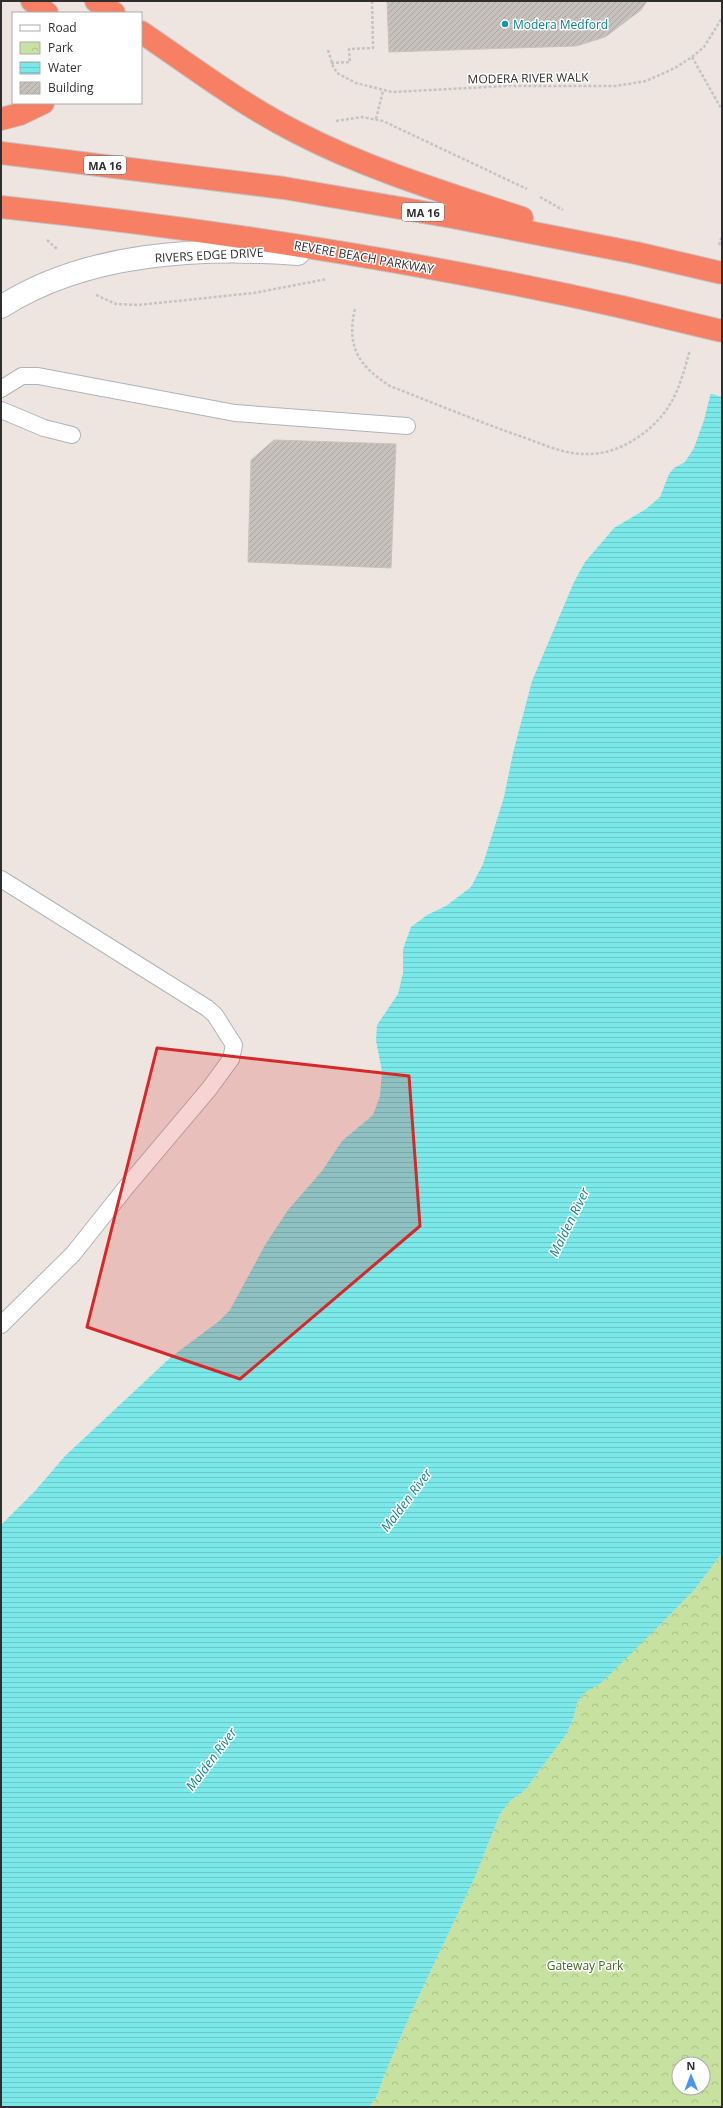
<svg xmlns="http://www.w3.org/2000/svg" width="723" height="2108" font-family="'Open Sans',sans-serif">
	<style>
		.park { fill: url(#park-crowns); fill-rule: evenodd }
		.water { fill: url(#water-rules) }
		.pier { fill: #eee5e1 }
		.building { fill: url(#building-hatch); stroke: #cac1ba }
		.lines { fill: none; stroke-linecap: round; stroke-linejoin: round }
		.lane-casing { stroke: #aeb3b9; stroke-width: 18 }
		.secondary-casing { stroke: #aeb3b9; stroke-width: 24 }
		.highway-casing { stroke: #c4c4c4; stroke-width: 24 }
		.path { stroke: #c4c4c4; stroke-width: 2.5; stroke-dasharray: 3 2; stroke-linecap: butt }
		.lane { stroke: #fff; stroke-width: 16 }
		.secondary { stroke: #fff; stroke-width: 22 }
		.highway { stroke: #f67f64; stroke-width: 22 }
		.highway-bridge-casing { stroke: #c4c4c4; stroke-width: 24; stroke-linecap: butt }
		.highway-bridge { stroke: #f67f64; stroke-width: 22 }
		.marked { fill: #d62828; fill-opacity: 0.2; stroke: #d62828; stroke-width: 3; stroke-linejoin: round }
		.culture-dot { fill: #0f9aa8; stroke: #fff; stroke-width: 1.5 }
		.labels { text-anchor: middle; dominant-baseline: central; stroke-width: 3; stroke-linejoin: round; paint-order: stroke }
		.shield { fill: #fff; stroke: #6d6d6d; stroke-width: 1 }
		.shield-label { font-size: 11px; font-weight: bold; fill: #2e2e2e }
		.culture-label { font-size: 12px; fill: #0d838f; stroke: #fff; text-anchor: start }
		.street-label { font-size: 12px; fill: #2e2e2e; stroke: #fff }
		.park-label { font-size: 12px; fill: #41691f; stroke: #fff }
		.water-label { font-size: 13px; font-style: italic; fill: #15828c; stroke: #fff }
	</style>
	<defs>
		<pattern id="park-crowns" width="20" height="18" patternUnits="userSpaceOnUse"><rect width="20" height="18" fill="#c7e1a1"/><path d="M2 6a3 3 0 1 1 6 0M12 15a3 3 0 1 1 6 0" fill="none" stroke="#abc18b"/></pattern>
		<pattern id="water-rules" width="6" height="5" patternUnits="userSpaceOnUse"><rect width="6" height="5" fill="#7be8e9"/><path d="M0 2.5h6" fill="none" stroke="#6bc7c8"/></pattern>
		<pattern id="building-hatch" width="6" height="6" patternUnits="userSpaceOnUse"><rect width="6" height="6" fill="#c7c1bc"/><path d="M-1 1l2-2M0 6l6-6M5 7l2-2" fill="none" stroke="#aba6a2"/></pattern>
	</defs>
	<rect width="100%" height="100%" fill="#eee5e1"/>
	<!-- park -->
	<path class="park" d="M 722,1553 L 722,2107 L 369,2107 L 377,2096 L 384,2076 L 410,2015 L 475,1877 L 500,1814 L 510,1801 L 525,1790 L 565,1736 L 573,1720 L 577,1703 L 583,1694 L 602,1681 L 662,1623 L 695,1589 ZM 679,2064 L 703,2064 L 703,2088 L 679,2088 Z"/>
	<!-- water -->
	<path class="water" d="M 722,349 L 722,1553 L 695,1589 L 662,1623 L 602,1682 L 583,1694 L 577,1703 L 573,1720 L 565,1736 L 525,1790 L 510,1801 L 500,1814 L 475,1877 L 410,2015 L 384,2076 L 377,2096 L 369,2107 L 1,2107 L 1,1525 L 35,1491 L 65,1456 L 171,1357 L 218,1322 L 230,1310 L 265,1245 L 288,1210 L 322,1171 L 342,1141 L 373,1115 L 380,1096 L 382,1071 L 376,1041 L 377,1025 L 398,994 L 403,973 L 403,949 L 411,927 L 427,915 L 446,906 L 471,887 L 483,864 L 504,797 L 513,753 L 532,681 L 574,582 L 585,562 L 614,528 L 646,509 L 660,497 L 669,474 L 674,468 L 685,462 L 694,448 L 704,420 Z"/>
	<!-- pier -->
	<path class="pier" d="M 722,347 L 722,397 L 709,393 Z"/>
	<!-- building -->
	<path class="building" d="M 387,1 L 647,1 L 641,10 L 605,37 L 576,46 L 389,52 Z
		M 274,440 L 396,444 L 391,568 L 248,562 L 251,460 Z"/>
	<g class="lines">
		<defs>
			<path id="lane" d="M 1,389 L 22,376 L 38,376 L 235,413 L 407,426
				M 1,410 L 44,428 L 72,435
				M 1,879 L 207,1008 L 215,1015 L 234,1045 L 231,1059 L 209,1089 L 128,1185 L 73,1254 L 1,1325"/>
			<path id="secondary" d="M 1,307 C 86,252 200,247 298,254"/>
			<path id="highway" d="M 32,1 L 47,13
				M 96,1 L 114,13
				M 141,32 C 191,66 241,104 296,132 C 367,169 446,193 522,218
				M 1,119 L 20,114 L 43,103
				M 1,153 L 284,188 L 452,217 L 636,253
				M 1,207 C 210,229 418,261 622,307"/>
		</defs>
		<!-- lane casing -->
		<use href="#lane" class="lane-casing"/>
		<!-- secondary casing -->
		<use href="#secondary" class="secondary-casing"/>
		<!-- highway casing -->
		<use href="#highway" class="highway-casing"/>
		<!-- path -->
		<path class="path" d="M 328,50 L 333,66 L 337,73 L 356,83 L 392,92 L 508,86 L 616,86 L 646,81 L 675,68 L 692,57 L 704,47 L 722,18
			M 692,57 L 722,110
			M 331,63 L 350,62 L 349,49 L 373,48 L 372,1
			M 376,119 L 383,91
			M 336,121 L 362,117 L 383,121 L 527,189
			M 540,197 L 563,210
			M 47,240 L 58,250
			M 719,245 L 722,236
			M 96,295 L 116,304 L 138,305 L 254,293 L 327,279
			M 355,309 C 346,347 359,366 390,386 C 431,402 472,419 514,434 C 536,441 561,454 584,454 C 619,456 657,430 673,399 C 681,384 685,367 690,350"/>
		<!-- lane -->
		<use href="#lane" class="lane"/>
		<!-- secondary -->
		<use href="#secondary" class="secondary"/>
		<!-- highway -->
		<use href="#highway" class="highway"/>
		<defs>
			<path id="highway-bridge" d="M 636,253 L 722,273
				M 622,307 L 722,331"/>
		</defs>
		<!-- highway-bridge casing -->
		<use href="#highway-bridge" class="highway-bridge-casing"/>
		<!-- highway-bridge -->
		<use href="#highway-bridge" class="highway-bridge"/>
	</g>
	<!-- marked area -->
	<path class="marked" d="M 157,1048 L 409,1076 L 420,1226 L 240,1379 L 87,1327 Z"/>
	<!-- markers -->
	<circle class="culture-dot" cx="505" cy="24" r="4"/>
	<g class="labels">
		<!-- shield labels -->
		<g class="shield">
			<rect x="84" y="156" width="42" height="18" rx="3"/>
			<rect x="402" y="203" width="42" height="18" rx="3"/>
		</g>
		<g class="shield-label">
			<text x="105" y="165">MA 16</text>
			<text x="423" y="212">MA 16</text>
		</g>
		<!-- culture labels -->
		<g class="culture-label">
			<text x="513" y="24">Modera Medford</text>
		</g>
		<!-- street labels -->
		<g class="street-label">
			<text transform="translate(528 78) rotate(-1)">MODERA RIVER WALK</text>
			<text transform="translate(209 255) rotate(-3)">RIVERS EDGE DRIVE</text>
			<text transform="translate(364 257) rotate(10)">REVERE BEACH PARKWAY</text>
		</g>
		<!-- park labels -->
		<g class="park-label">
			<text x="585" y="1965">Gateway Park</text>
		</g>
		<!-- water labels -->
		<g class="water-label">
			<text transform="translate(569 1222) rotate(-64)">Malden River</text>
			<text transform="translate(406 1500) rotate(-53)">Malden River</text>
			<text transform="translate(211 1759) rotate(-53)">Malden River</text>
		</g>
	</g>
	<!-- border -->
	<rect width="723" height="2108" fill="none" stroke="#2e2e2e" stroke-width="4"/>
	<!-- legend -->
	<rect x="12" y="12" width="130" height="92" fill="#ffffff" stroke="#ababab"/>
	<rect x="20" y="25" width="20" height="6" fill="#ffffff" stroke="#ababab"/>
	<text x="48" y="32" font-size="12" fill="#2e2e2e">Road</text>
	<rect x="20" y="42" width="20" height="12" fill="url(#park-crowns)" stroke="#ababab"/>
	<text x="48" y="52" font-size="12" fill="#2e2e2e">Park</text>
	<rect x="20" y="62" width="20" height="12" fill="url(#water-rules)" stroke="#ababab"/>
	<text x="48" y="72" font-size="12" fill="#2e2e2e">Water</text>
	<rect x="20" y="82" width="20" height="12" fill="url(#building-hatch)" stroke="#ababab"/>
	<text x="48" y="92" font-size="12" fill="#2e2e2e">Building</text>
	<!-- north arrow -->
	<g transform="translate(691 2076) rotate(359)"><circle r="19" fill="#ffffff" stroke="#ababab"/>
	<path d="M0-3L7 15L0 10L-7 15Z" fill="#4b93f1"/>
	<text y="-6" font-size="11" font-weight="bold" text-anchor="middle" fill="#2e2e2e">N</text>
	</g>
</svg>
